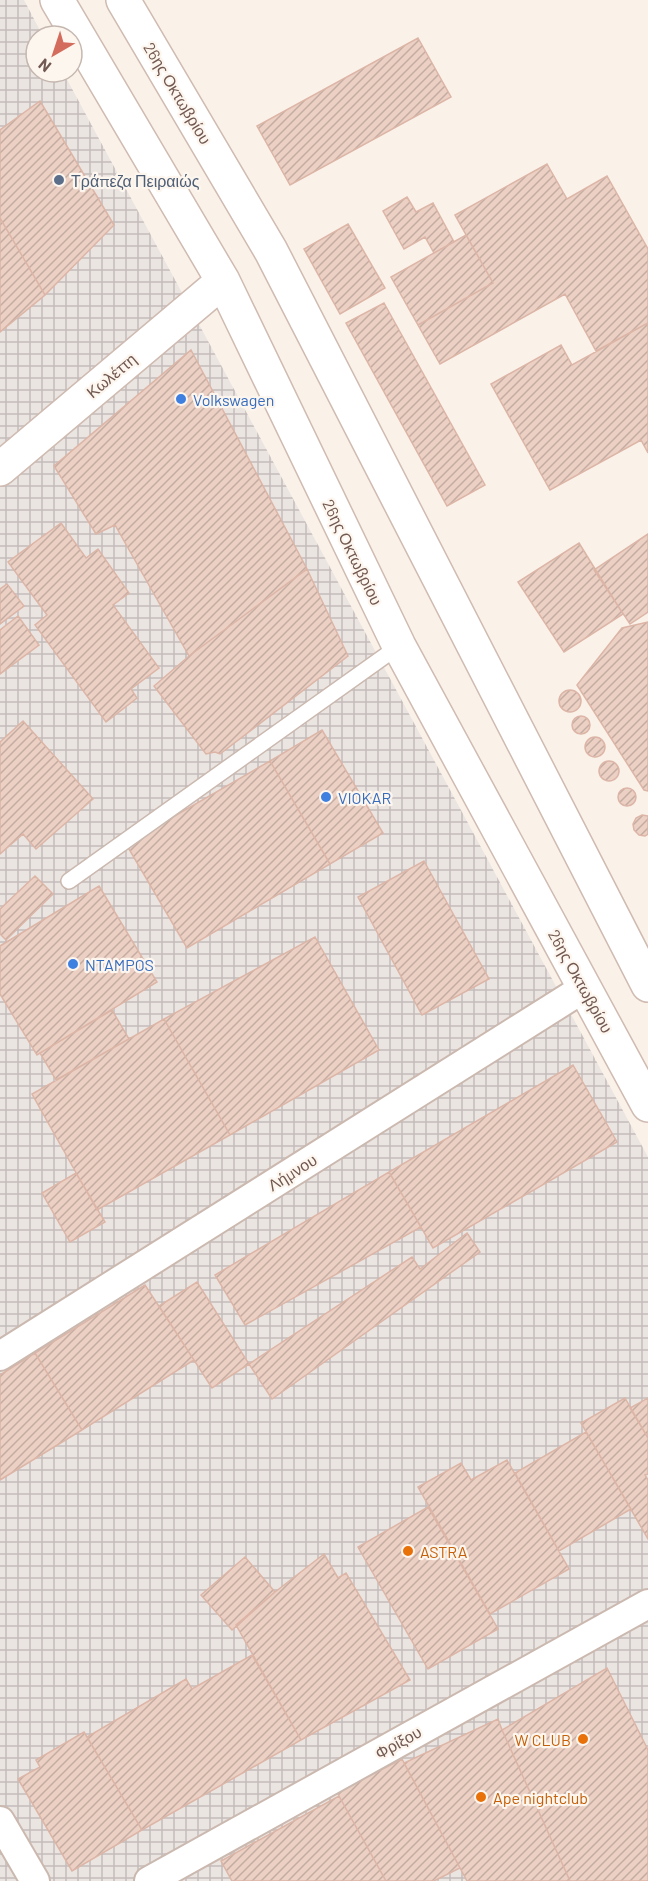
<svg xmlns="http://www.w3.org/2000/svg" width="648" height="1881" font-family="Barlow,sans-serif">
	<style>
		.industrial { fill: url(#industrial-grid) }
		.building { fill: url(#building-hatch); stroke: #dcb5a6; stroke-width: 1.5 }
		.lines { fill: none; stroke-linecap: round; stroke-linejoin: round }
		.service-casing { stroke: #cbb9b0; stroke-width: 18 }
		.minor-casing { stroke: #cbb9b0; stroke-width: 32 }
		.secondary-casing { stroke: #cfbbb1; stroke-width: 36 }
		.service { stroke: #fff; stroke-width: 15 }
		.minor { stroke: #fff; stroke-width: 28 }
		.secondary { stroke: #fff; stroke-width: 33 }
		.service-dot { fill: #5c6f8a; stroke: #fdf6ef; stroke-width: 2 }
		.shop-dot { fill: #3f7fe0; stroke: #fdf6ef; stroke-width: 2 }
		.food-dot { fill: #e8710a; stroke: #fdf6ef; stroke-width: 2 }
		.labels { text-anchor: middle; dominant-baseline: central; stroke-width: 4.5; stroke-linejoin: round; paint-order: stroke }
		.street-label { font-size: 16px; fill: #715850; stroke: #fdf6ef }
		.service-label { font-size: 16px; fill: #4e5e75; stroke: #fdf6ef; text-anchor: start }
		.shop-label { font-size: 16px; fill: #366cbe; stroke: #fdf6ef; text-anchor: start }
		.food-label { font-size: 16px; fill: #c56008; stroke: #fdf6ef; text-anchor: start }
	</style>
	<defs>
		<pattern id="industrial-grid" width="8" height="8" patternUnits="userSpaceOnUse" patternTransform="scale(1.5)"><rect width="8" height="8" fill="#ebe5e2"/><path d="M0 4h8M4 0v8" fill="none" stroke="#c3bcba"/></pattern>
		<pattern id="building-hatch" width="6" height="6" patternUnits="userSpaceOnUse" patternTransform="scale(1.5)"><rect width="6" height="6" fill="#ecd0c4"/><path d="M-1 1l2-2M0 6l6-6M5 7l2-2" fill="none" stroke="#c4aca2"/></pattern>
	</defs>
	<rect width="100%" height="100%" fill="#faf1e9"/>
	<!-- industrial -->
	<path class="industrial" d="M 0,0 L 24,0 L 43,36 L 36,36 L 36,72 L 63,72 L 648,1157 L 648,1881 L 0,1881 Z"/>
	<!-- building -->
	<path class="building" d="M 418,38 L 451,97 L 290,185 L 257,126 Z
		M 40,101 L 114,225 L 45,295 L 0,218 L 0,130 Z
		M 547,164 L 567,199 L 607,176 L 648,249 L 648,323 L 596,351 L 565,294 L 440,364 L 418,325 L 493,283 L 455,215 Z
		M 407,197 L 416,212 L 433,203 L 454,242 L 434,253 L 425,237 L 404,249 L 383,211 Z
		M 0,218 L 45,295 L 0,332 Z
		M 348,224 L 385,288 L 340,314 L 304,249 Z
		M 466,235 L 493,283 L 418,325 L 391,277 Z
		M 384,303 L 485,485 L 447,506 L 346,323 Z
		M 648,323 L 648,453 L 641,440 L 550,490 L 491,384 L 561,345 L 572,365 Z
		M 191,350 L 307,569 L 189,656 L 115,525 L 96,534 L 54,466 Z
		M 61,523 L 86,558 L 98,549 L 129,593 L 113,605 L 159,668 L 131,689 L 137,698 L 106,722 L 35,625 L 47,615 L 8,562 Z
		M 648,534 L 648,612 L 630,624 L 594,570 Z
		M 579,543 L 623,614 L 564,652 L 518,582 Z
		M 307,569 L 348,656 L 220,754 L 215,752 L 206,754 L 154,686 L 189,656 Z
		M 7,584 L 24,606 L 0,624 L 0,589 Z
		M 18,616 L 39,645 L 0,674 L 0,630 Z
		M 648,622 L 648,791 L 644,790 L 577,685 L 622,628 Z
		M559 701a11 11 0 1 1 22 0a11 11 0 1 1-22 0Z
		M572 725a9 9 0 1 1 18 0a9 9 0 1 1-18 0Z
		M 23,721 L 93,799 L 36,849 L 23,834 L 0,854 L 0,742 Z
		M 322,730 L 383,833 L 330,864 L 270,761 Z
		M585 747a10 10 0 1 1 20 0a10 10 0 1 1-20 0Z
		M599 771a10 10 0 1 1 20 0a10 10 0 1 1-20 0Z
		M 270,761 L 330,864 L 187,948 L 126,844 Z
		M618 797a9 9 0 1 1 18 0a9 9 0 1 1-18 0Z
		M 642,815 L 648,816 L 648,834 L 645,836 L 639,835 L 634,830 L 633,824 L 636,818 Z
		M 424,861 L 489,979 L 422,1015 L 358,897 Z
		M 35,876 L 53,894 L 6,940 L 0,934 L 0,909 Z
		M 99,886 L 157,982 L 37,1055 L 0,994 L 0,946 Z
		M 315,937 L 379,1050 L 230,1135 L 164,1019 Z
		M 112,1010 L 129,1039 L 56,1080 L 40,1053 Z
		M 164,1019 L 230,1135 L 97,1210 L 32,1094 Z
		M 573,1065 L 617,1142 L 433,1248 L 389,1172 Z
		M 389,1172 L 421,1227 L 245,1325 L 215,1275 Z
		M 76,1173 L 105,1222 L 70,1242 L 42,1193 Z
		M 467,1233 L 480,1252 L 272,1399 L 249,1364 L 412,1257 L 420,1269 Z
		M 197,1282 L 249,1364 L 212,1388 L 159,1306 Z
		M 145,1285 L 194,1360 L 82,1430 L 35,1353 Z
		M 35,1353 L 82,1430 L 0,1480 L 0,1375 Z
		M 625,1398 L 648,1438 L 648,1474 L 645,1475 L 648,1480 L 648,1539 L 581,1423 Z
		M 648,1398 L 648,1438 L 630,1408 Z
		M 586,1432 L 631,1509 L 559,1551 L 515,1473 Z
		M 507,1460 L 569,1569 L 490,1614 L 418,1487 L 461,1463 L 471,1480 Z
		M 428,1507 L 498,1629 L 428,1669 L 358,1547 Z
		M 324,1554 L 338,1578 L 346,1573 L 410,1680 L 301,1740 L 236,1625 L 275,1592 Z
		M 245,1557 L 275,1592 L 232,1630 L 201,1595 Z
		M 252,1655 L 301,1740 L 142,1830 L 87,1737 L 186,1679 L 192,1689 Z
		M 607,1668 L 648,1750 L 648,1881 L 570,1881 L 502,1730 Z
		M 498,1719 L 502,1730 L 570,1881 L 467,1881 L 404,1763 Z
		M 84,1732 L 142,1830 L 72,1871 L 18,1779 L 40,1767 L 36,1760 Z
		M 402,1759 L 460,1868 L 434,1881 L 386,1881 L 339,1796 L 338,1792 Z
		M 339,1796 L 386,1881 L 232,1881 L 221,1861 Z"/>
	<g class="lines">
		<defs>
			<path id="service" d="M 69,881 L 399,646"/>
			<path id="minor" d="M 0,1356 L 584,988
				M 0,1821 L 35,1881
				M 149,1881 L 648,1604"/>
			<path id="secondary" d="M 57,0 L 223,281 L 399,646 L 648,1105
				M 123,0 L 271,251 L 648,985
				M 0,469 L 223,281"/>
		</defs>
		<!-- service casing -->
		<use href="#service" class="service-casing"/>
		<!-- minor casing -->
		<use href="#minor" class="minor-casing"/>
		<!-- secondary casing -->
		<use href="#secondary" class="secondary-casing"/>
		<!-- service -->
		<use href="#service" class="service"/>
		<!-- minor -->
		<use href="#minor" class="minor"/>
		<!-- secondary -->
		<use href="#secondary" class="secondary"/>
	</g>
	<!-- markers -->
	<circle class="service-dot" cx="59" cy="180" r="6"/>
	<g class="shop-dot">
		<circle cx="181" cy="399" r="6"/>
		<circle cx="326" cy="797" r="6"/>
		<circle cx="73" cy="964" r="6"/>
	</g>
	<g class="food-dot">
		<circle cx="408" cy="1551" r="6"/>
		<circle cx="583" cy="1739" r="6"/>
		<circle cx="481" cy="1797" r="6"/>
	</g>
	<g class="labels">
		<!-- street labels -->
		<g class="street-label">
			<text transform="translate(178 93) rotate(59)">26ης Οκτωβρίου</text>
			<text transform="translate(111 375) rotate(-40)">Κωλέττη</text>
			<text transform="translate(353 552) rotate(64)">26ης Οκτωβρίου</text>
			<text transform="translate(581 981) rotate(61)">26ης Οκτωβρίου</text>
			<text transform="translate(292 1172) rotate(-32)">Λήμνου</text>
			<text transform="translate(398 1742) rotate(-29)">Φρίξου</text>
		</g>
		<!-- service labels -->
		<g class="service-label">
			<text x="71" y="180">Τράπεζα Πειραιώς</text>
		</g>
		<!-- shop labels -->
		<g class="shop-label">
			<text x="193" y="399">Volkswagen</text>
			<text x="338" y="797">VIOKAR</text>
			<text x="85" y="964">NTAMPOS</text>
		</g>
		<!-- food labels -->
		<g class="food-label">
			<text x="420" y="1551">ASTRA</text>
			<text x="571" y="1739" text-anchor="end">W CLUB</text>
			<text x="493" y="1797">Ape nightclub</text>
		</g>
	</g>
	<!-- north arrow -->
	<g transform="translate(54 54) rotate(219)"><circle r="28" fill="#fdf6ef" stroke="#c5b7af" stroke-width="1.5"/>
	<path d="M0-4.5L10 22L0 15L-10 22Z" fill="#d46c5d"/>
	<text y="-9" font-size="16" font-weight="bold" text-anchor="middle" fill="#715850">N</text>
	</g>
</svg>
